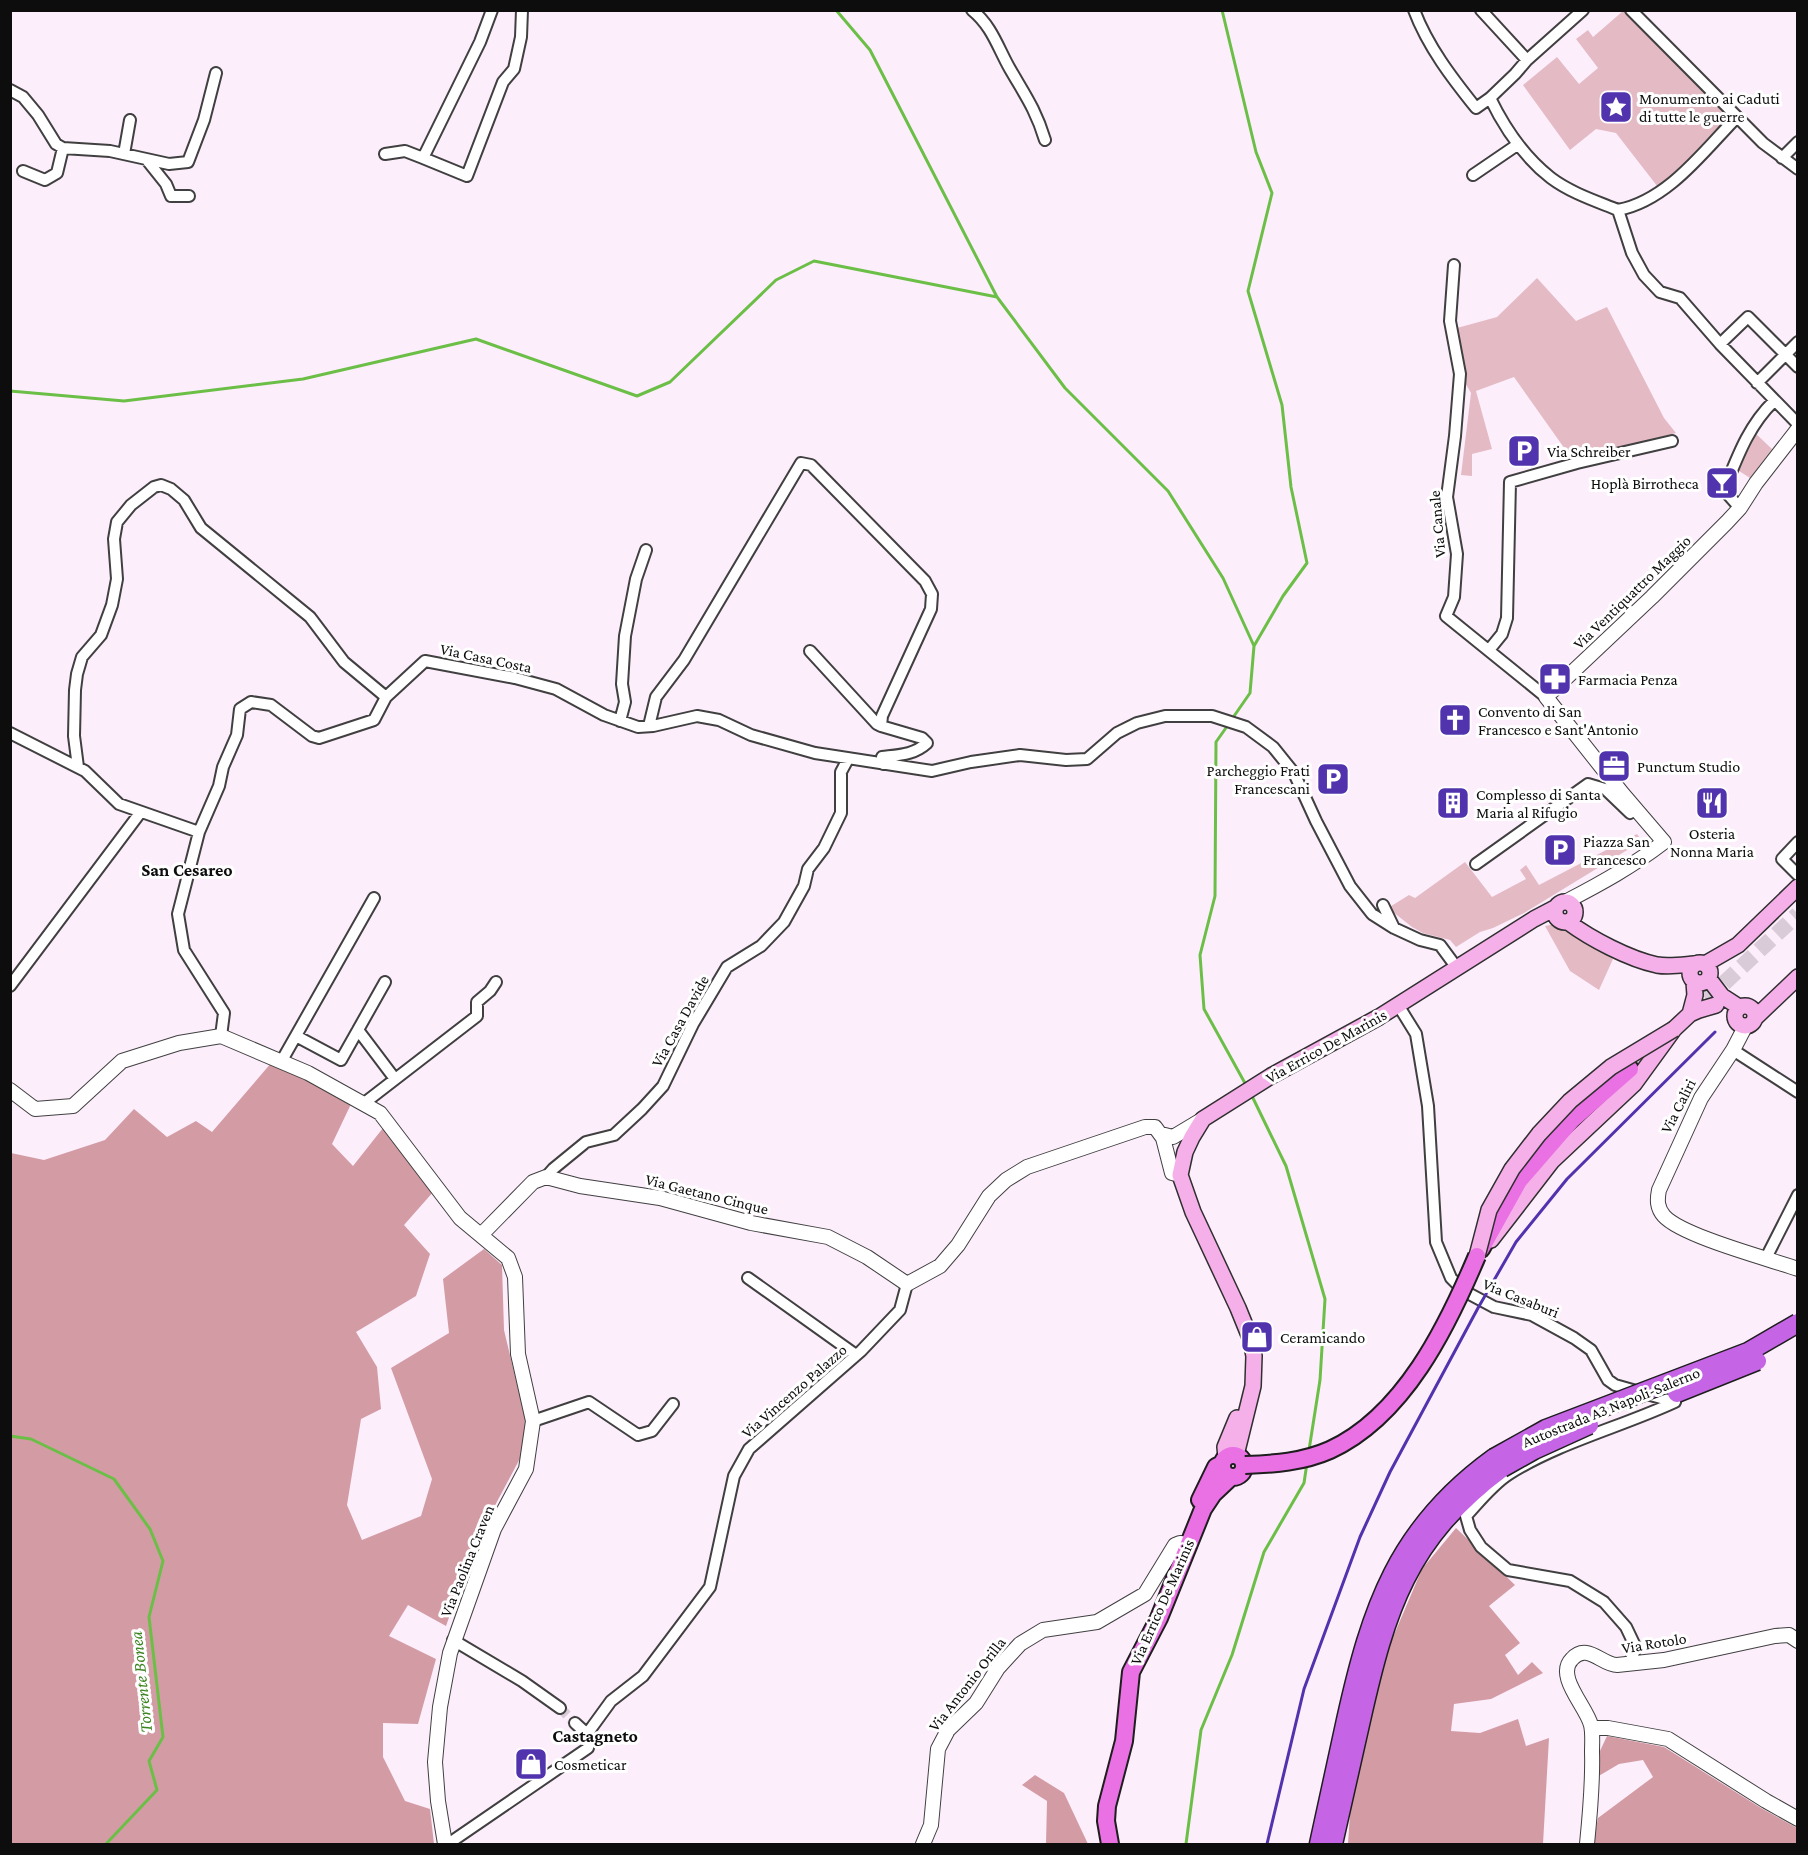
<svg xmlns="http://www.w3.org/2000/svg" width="1808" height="1855" font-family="'Crimson Pro',serif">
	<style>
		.green { fill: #e4bbc4 }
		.forest { fill: #d39ca5 }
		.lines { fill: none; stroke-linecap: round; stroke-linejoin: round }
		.stream { stroke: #6bbf46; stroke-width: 3 }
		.minor-tunnel { stroke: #d9ccd8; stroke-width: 10; stroke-dasharray: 10 5; stroke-linecap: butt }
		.primary-tunnel { stroke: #d9ccd8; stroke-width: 16; stroke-dasharray: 16 8; stroke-linecap: butt }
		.minor-casing { stroke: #404040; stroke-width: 14 }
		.tertiary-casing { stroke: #404040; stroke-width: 16 }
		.secondary-casing { stroke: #2f2f2f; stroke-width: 18 }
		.primary-casing { stroke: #1e1e1e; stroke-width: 20 }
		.motorway-casing { stroke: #1e1e1e; stroke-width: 21 }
		.minor { stroke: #fff; stroke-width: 10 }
		.tertiary { stroke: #fff; stroke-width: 14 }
		.secondary { stroke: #f6b0e9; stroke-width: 15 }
		.primary { stroke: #ea71e4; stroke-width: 16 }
		.motorway { stroke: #c564e5; stroke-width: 18 }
		.rail { stroke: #5233ae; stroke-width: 3 }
		.secondary-bridge-casing { stroke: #2f2f2f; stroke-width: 18; stroke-linecap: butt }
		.primary-bridge-casing { stroke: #1e1e1e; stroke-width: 20; stroke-linecap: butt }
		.motorway-bridge-casing { stroke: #1e1e1e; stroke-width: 21; stroke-linecap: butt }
		.secondary-bridge { stroke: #f6b0e9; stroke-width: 15 }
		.primary-bridge { stroke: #ea71e4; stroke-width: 16 }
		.motorway-bridge { stroke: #c564e5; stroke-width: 18 }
		.labels { text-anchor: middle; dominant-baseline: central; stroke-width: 6; stroke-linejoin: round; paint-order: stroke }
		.poi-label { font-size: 16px; fill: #0d0d0d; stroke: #fff; text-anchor: start }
		.street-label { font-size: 16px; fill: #0d0d0d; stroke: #fff }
		.neighbourhood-label { font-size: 18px; font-weight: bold; fill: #0d0d0d; stroke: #fff }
		.water-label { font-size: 18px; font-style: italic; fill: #3c8421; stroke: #fff }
	</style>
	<rect width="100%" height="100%" fill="#fdeefc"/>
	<!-- green -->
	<path class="green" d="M 1623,11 L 1631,11 L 1736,118 L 1661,191 L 1616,133 L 1596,129 L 1570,150 L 1523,85 L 1557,57 L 1579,84 L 1598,68 L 1576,39 L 1588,30 L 1593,37 Z
		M 1537,278 L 1576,321 L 1607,307 L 1664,418 L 1676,433 L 1572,459 L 1514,377 L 1476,391 L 1492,449 L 1472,454 L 1472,476 L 1461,475 L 1471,393 L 1460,374 L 1457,328 L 1497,317 Z
		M 1753,431 L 1772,449 L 1750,478 L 1736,469 Z
		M 1637,834 L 1642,841 L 1524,913 L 1493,928 L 1480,932 L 1456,947 L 1450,940 L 1423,933 L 1412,927 L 1388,908 L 1409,895 L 1415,898 L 1465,862 L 1492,897 L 1526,879 L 1520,870 L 1526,865 L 1539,885 Z
		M 1556,924 L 1613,959 L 1599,990 L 1570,971 L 1545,926 Z"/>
	<!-- forest -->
	<path class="forest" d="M 272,1062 L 351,1104 L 332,1144 L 353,1166 L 383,1128 L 434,1191 L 404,1225 L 430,1254 L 416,1296 L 356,1332 L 377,1367 L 381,1409 L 361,1419 L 347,1505 L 362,1540 L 421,1516 L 432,1479 L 391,1368 L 449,1333 L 443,1279 L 484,1249 L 502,1265 L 504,1330 L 525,1418 L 524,1451 L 476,1541 L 446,1626 L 408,1605 L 389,1636 L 436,1659 L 418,1724 L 383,1723 L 383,1757 L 405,1801 L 430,1809 L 434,1844 L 11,1844 L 11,1153 L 44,1160 L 105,1140 L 134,1109 L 167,1137 L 196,1121 L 212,1132 Z
		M 1456,1528 L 1515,1585 L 1489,1606 L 1520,1643 L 1505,1655 L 1518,1675 L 1532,1662 L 1543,1673 L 1491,1699 L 1454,1704 L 1451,1731 L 1480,1733 L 1518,1719 L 1526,1746 L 1549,1738 L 1543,1844 L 1348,1844 L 1351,1798 L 1382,1663 L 1422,1569 Z
		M 1607,1736 L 1664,1747 L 1761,1808 L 1797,1828 L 1797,1844 L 1593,1844 L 1598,1818 L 1653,1777 L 1643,1760 L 1619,1764 L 1597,1777 L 1599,1753 Z
		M 1035,1775 L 1064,1793 L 1088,1844 L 1046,1844 L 1047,1801 L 1022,1785 Z"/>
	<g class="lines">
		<!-- stream -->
		<path class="stream" d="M 836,10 L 870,50 L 997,297
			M 1222,10 L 1256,152 L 1272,193 L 1248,291 L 1282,405 L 1291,487 L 1307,563 L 1283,596 L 1254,646
			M 10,391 L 124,401 L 303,379 L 476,339 L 637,396 L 670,382 L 776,280 L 814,261 L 997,297 L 1065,388 L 1168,491 L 1223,578 L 1254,646 L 1250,693 L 1232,719
			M 1228,725 L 1216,742 L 1215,896 L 1200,955 L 1204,1009 L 1246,1085
			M 1251,1094 L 1286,1166 L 1325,1299 L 1320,1380 L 1309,1450
			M 10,1436 L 31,1439 L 114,1479 L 150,1529 L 163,1561 L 149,1617 L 163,1737 L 149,1761 L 157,1790 L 106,1844
			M 1186,1844 L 1201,1730 L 1232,1655 L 1264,1552 L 1304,1483 L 1307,1463"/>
		<!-- minor-tunnel -->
		<path class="minor-tunnel" d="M 560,1708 L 575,1723"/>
		<!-- primary-tunnel -->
		<path class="primary-tunnel" d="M 1689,1016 L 1798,914
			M 1630,1069 L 1661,1041"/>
		<defs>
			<path id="minor" d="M 492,10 L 480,42 L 423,158 L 467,176 L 503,82 L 514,69 L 521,37 L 522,10
				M 972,10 C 992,26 998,48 1010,69 C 1025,95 1036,110 1045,140
				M 1414,10 C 1428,47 1452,78 1476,108 L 1490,98 L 1515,74 L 1527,60 L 1583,10
				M 1481,10 L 1527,60
				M 1631,10 L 1763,143 L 1798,169
				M 10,90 L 23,97 L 38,115 L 56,144 L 63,148 L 110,151 L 169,164 L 188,162 L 204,120 L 216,73
				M 1490,98 C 1505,129 1524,157 1551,178 C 1571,193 1596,201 1618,210
				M 124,154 L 130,120
				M 385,154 L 405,151 L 423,158
				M 1782,158 L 1798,142
				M 146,159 L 166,184 L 171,196 L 189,196
				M 23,171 L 45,180 L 57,173 L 63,148
				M 1473,175 L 1517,145
				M 1618,210 L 1632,253 L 1644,275 L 1660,292 L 1680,298 L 1720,344 L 1798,424
				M 1618,210 C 1667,201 1703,152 1736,118
				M 1454,265 L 1450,321 L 1460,374 L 1455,436 L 1447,497 L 1457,554 L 1454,597 L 1446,616 L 1546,697
				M 1720,344 L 1748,317 L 1798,367
				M 1757,383 L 1798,342
				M 1740,508 L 1724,490 C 1737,458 1748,426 1774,401
				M 1489,650 L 1502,634 L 1507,618 L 1510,482 L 1577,463 L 1672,441
				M 810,651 L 877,724 L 881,726
				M 620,721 L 625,702 L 622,684 L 625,636 L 636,579 L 646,550
				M 649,726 L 656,697 L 684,660 L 801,463 L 811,465 L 925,581 L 932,594 L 931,609 L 882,716 L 881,726 L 922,738 L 927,743 C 914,755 899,755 882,757 L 883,764
				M 10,733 L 85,771 L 119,804 L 199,832
				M 78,767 L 74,736 L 75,690 L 77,674 L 82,657 L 101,635 L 112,605 L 117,579 L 114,539 L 117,522 L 131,505 L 154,487 L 161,485 L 171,489 L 184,500 L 201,528 L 310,617 L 344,662 L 386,697
				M 1798,842 L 1782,859 L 1798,875
				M 1476,864 L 1588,784 L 1605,789 L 1630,813 L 1636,809
				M 1383,905 L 1394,928
				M 10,986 L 140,813
				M 1398,1005 L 1416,1034 L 1428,1106 L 1436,1242 L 1451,1278 L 1464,1291 L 1494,1307 L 1532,1315 L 1574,1338 L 1591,1350 L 1608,1380 L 1615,1385 L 1675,1402 C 1621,1427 1560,1442 1509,1474 C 1493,1484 1479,1502 1466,1516 L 1470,1530 L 1481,1547 L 1508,1570 L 1570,1581 L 1604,1602 L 1626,1627 L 1636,1648 L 1629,1664
				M 358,1030 L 395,1079
				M 221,1036 L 224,1013 L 184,950 L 178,914 L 199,832 L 219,786 L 223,767 L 237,735 L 240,709 L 251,702 L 271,705 L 312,736 L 319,738 L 374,720 L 386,697 L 425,661 L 515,678 L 556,689 L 604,715 L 638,727 L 653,726 L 697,716 L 719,720 L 751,735 L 815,753 L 932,771 L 971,762 L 1020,755 L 1066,760 L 1087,759 L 1117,733 L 1137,723 L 1165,716 L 1212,716 L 1246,727 L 1273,747 L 1294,773 L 1316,821 L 1350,886 L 1372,914 L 1394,928 L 1420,940 L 1440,945 L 1457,968
				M 296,1036 L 341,1060 L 385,982
				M 1733,1050 L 1798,1092
				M 281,1062 L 374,898
				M 363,1104 L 477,1016 L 477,1002 L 490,991 L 496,982
				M 546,1177 L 553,1169 L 586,1142 L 614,1135 L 642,1109 L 663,1086 L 693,1024 L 727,967 L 761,946 L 784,922 L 804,886 L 808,869 L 824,848 L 841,813 L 841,772 L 848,759
				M 1766,1258 L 1798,1195
				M 748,1278 L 856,1355
				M 533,1421 L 589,1402 L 638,1435 L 652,1431 L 673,1404
				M 453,1640 L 522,1681 L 560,1708
				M 575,1723 L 587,1734
				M 448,1844 L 588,1748 L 589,1742 L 587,1734 L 611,1701 L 643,1676 L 710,1587 L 734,1476 L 749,1449 L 861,1351 L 900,1310 L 907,1284"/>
			<path id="tertiary" d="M 1565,902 C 1600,884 1633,866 1664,842 L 1622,793 L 1546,697 L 1652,597 L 1727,522 L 1740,508 L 1756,483 L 1798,429
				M 1745,1027 L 1733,1050 L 1701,1098 L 1659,1190 C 1657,1200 1657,1208 1664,1216 C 1682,1236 1769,1259 1798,1269
				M 10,1090 L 35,1109 L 73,1106 L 122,1061 L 179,1043 L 221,1036 L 308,1073 L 380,1113 L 460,1218 L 508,1258 L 515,1277 L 518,1354 L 533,1421 L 526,1469 L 494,1529 L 450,1653 L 440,1707 L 435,1762 L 438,1801 L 445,1844
				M 1161,1134 L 1173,1137 L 1203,1119
				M 481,1235 L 533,1182 L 546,1177 L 580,1186 L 660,1198 L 751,1223 L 828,1237 L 867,1257 L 907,1284 L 940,1266 L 958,1245 L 989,1196 L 1006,1180 L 1027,1167 L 1145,1127 L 1155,1127 L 1163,1138 L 1172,1173 L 1180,1175
				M 1592,1728 L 1608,1728 L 1668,1739 L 1766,1801 L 1798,1819
				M 923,1844 L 931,1825 L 938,1749 L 948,1730 L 976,1703 L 998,1668 L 1020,1644 L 1043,1630 L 1097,1622 L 1145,1594 L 1175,1545 L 1180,1543 L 1189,1544
				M 1587,1844 C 1590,1814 1593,1783 1592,1752 C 1592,1744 1593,1733 1591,1725 C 1586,1706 1555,1676 1572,1659 C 1587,1642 1602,1665 1617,1665 L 1664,1660 L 1775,1636 L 1789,1635 L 1798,1641"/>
			<path id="secondary" d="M1555 912a10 10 0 1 1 20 0a10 10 0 1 1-20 0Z
				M 1568,922 C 1591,939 1629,959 1657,965 C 1669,967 1682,965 1694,964
				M1690 973a10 10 0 1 1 20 0a10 10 0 1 1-20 0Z
				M 1705,964 L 1738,945 L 1798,887
				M 1709,979 L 1722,996 L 1739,1007
				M1735 1016a10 10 0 1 1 20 0a10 10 0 1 1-20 0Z
				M 1690,1014 L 1695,995 L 1694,982
				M 1755,1018 L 1798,977
				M 1491,1240 L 1552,1161 L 1634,1084 L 1674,1029 L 1690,1014 L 1699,1010 L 1716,1005
				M 1236,1455 L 1253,1386 L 1254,1356 L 1251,1340 L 1238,1308 L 1193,1212 L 1180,1175 L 1185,1152 L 1192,1137 L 1203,1119 L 1271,1076 L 1379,1017 L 1534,919 L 1555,908
				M 1226,1458 L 1225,1447 L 1237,1418"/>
			<path id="primary" d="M 1481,1249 L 1519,1181 L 1572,1120 L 1630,1069
				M1222 1466a11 11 0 1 1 22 0a11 11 0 1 1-22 0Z
				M 1200,1500 L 1216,1467 L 1222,1464
				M 1110,1844 L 1106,1821 L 1107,1806 L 1124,1741 L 1131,1672 L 1159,1618 L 1203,1509 L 1213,1494 L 1231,1477"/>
			<path id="motorway" d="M 1319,1844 C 1328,1803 1337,1761 1346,1720 C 1371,1608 1397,1528 1494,1458
				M 1333,1844 C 1342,1803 1352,1761 1361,1720 C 1386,1609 1407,1539 1502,1468"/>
		</defs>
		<!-- minor casing -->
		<use href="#minor" class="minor-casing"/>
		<!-- tertiary casing -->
		<use href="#tertiary" class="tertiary-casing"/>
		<!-- secondary casing -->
		<use href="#secondary" class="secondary-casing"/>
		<!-- primary casing -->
		<use href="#primary" class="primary-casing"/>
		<!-- motorway casing -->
		<use href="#motorway" class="motorway-casing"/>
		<!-- minor -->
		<use href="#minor" class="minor"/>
		<!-- tertiary -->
		<use href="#tertiary" class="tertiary"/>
		<!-- secondary -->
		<use href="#secondary" class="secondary"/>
		<!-- primary -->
		<use href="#primary" class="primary"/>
		<!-- motorway -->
		<use href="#motorway" class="motorway"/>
		<!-- rail -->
		<path class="rail" d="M 1267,1844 L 1304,1689 L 1360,1537 L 1390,1472 L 1478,1308 L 1516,1242 L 1567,1179 L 1715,1032"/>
		<defs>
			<path id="secondary-bridge" d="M 1477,1256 L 1489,1210 L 1512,1169 L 1539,1134 L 1570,1101 L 1611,1067 L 1674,1029"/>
			<path id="primary-bridge" d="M 1245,1465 C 1274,1464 1303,1462 1330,1450 C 1404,1416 1447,1327 1477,1256"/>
			<path id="motorway-bridge" d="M 1677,1393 L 1757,1361
				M 1494,1458 L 1546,1429 L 1748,1352 L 1798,1323
				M 1502,1468 L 1534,1450 L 1589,1425"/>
		</defs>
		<!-- secondary-bridge casing -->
		<use href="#secondary-bridge" class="secondary-bridge-casing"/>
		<!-- primary-bridge casing -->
		<use href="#primary-bridge" class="primary-bridge-casing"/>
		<!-- motorway-bridge casing -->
		<use href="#motorway-bridge" class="motorway-bridge-casing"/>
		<!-- secondary-bridge -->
		<use href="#secondary-bridge" class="secondary-bridge"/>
		<!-- primary-bridge -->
		<use href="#primary-bridge" class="primary-bridge"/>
		<!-- motorway-bridge -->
		<use href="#motorway-bridge" class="motorway-bridge"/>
	</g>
	<!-- icons -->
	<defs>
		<symbol id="sight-square" viewBox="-11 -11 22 22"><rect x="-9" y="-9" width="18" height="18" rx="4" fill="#5233ae" stroke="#fff"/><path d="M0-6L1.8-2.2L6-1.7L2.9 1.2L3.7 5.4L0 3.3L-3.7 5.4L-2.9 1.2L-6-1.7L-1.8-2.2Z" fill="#fff"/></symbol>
		<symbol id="parking-square" viewBox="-11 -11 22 22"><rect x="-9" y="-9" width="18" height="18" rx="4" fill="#5233ae" stroke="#fff"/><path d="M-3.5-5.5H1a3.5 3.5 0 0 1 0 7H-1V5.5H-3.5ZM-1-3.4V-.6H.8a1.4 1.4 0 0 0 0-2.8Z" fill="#fff"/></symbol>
		<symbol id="bar-square" viewBox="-11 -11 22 22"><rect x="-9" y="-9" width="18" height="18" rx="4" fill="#5233ae" stroke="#fff"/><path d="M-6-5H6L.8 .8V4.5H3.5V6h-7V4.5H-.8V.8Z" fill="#fff"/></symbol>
		<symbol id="pharmacy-square" viewBox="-11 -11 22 22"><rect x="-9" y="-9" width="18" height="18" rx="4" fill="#5233ae" stroke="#fff"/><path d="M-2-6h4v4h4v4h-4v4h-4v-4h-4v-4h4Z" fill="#fff"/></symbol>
		<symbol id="church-square" viewBox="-11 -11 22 22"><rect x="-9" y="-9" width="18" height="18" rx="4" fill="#5233ae" stroke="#fff"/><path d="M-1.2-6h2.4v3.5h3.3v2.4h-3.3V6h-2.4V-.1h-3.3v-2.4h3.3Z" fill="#fff"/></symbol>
		<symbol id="office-square" viewBox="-11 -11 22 22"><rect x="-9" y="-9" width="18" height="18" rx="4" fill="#5233ae" stroke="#fff"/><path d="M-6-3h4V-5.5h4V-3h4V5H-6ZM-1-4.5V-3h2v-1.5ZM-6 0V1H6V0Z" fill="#fff"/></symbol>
		<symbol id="building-square" viewBox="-11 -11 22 22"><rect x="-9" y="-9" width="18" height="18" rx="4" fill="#5233ae" stroke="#fff"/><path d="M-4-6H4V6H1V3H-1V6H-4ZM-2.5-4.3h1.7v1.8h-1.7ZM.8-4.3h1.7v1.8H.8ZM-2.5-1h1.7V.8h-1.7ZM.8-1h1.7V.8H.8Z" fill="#fff"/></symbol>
		<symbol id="restaurant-square" viewBox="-11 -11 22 22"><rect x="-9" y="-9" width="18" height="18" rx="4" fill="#5233ae" stroke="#fff"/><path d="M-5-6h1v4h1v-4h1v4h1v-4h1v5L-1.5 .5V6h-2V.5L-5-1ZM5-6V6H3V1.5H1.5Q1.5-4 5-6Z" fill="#fff"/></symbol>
		<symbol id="shop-square" viewBox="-11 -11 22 22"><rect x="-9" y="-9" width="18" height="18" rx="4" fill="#5233ae" stroke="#fff"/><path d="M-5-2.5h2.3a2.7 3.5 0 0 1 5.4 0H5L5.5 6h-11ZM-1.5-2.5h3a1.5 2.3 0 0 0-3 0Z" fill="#fff"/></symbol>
	</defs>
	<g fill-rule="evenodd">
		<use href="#sight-square" x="1597" y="88" width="38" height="38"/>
		<use href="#parking-square" x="1505" y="432" width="38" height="38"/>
		<use href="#bar-square" x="1703" y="464" width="38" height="38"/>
		<use href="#pharmacy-square" x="1536" y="660" width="38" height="38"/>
		<use href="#church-square" x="1436" y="701" width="38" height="38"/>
		<use href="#office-square" x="1595" y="747" width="38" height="38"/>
		<use href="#parking-square" x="1314" y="760" width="38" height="38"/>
		<use href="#building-square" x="1434" y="784" width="38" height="38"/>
		<use href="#restaurant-square" x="1693" y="784" width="38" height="38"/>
		<use href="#parking-square" x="1541" y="831" width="38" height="38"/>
		<use href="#shop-square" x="1238" y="1318" width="38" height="38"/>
		<use href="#shop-square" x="512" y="1745" width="38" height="38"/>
	</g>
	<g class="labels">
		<!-- poi labels -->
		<g class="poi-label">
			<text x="1639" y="98">Monumento ai Caduti<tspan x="1639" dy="18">di tutte le guerre</tspan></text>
			<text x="1547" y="451">Via Schreiber</text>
			<text x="1699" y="483" text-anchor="end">Hoplà Birrotheca</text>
			<text x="1578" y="679">Farmacia Penza</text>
			<text x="1478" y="711">Convento di San<tspan x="1478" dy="18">Francesco e Sant'Antonio</tspan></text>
			<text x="1637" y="766">Punctum Studio</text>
			<text x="1310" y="770" text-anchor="end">Parcheggio Frati<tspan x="1310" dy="18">Francescani</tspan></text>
			<text x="1476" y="794">Complesso di Santa<tspan x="1476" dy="18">Maria al Rifugio</tspan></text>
			<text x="1712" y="833" text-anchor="middle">Osteria<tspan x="1712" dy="18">Nonna Maria</tspan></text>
			<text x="1583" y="841">Piazza San<tspan x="1583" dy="18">Francesco</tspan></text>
			<text x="1280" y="1337">Ceramicando</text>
			<text x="554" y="1764">Cosmeticar</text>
		</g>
		<!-- street labels -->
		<g class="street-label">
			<text transform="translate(1437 524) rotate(-95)">Via Canale</text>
			<text transform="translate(1632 592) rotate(-44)">Via Ventiquattro Maggio</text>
			<text transform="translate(486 658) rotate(12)">Via Casa Costa</text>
			<text transform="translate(680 1021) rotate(-61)">Via Casa Davide</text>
			<text transform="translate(1326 1046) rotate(-29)">Via Errico De Marinis</text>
			<text transform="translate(1678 1106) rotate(-63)">Via Caliri</text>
			<text transform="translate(707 1194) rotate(14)">Via Gaetano Cinque</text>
			<text transform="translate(1521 1298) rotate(22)">Via Casaburi</text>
			<text transform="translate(794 1391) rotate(-41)">Via Vincenzo Palazzo</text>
			<text transform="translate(1611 1407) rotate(-22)">Autostrada A3 Napoli-Salerno</text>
			<text transform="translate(467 1561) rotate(-68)">Via Paolina Craven</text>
			<text transform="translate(1162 1602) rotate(-66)">Via Errico De Marinis</text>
			<text transform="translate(1654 1643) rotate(-9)">Via Rotolo</text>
			<text transform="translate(967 1684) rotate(-52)">Via Antonio Orilla</text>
		</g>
		<!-- neighbourhood labels -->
		<g class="neighbourhood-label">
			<text x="187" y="870">San Cesareo</text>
			<text x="595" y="1736">Castagneto</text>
		</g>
		<!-- water labels -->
		<g class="water-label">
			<text transform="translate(141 1682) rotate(-96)">Torrente Bonea</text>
		</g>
	</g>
	<!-- border -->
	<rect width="1808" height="1855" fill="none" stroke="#0d0d0d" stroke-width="24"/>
</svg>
